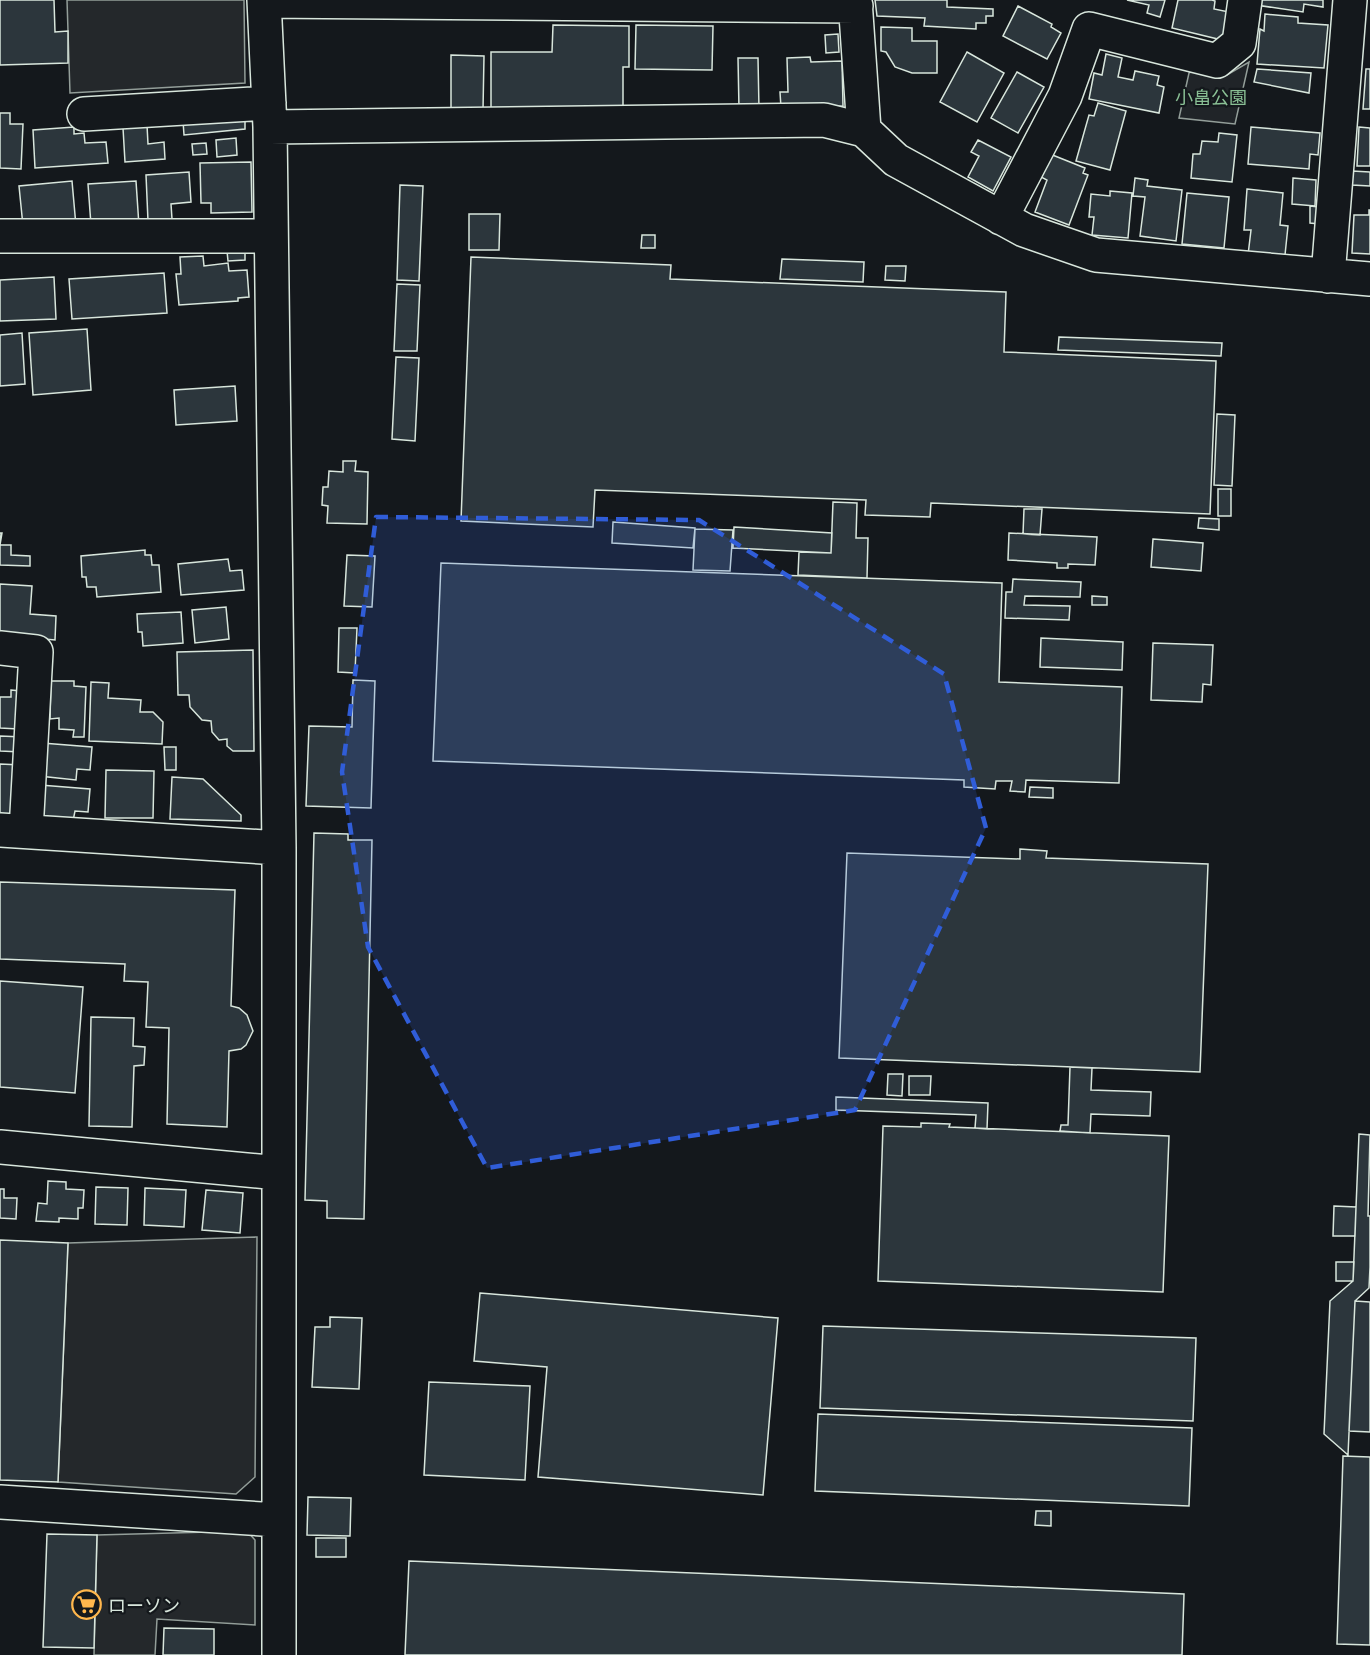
<svg xmlns="http://www.w3.org/2000/svg" width="1370" height="1655" font-family="'Public Sans','Noto Sans JP',sans-serif">
	<style>
		.green { fill: #202428; stroke: #939e99; stroke-width: 1.5 }
		.parking { fill: #24282b; stroke: #939e99; stroke-width: 1.5 }
		.building { fill: #2c363c; stroke: #d8e6dc; stroke-width: 1.5 }
		.lines { fill: none; stroke-linecap: round; stroke-linejoin: round }
		.minor-casing { stroke: #d8e6dc; stroke-width: 36 }
		.minor { stroke: #14181c; stroke-width: 33 }
		.marked { fill: #305dd8; fill-opacity: 0.2; stroke: #305dd8; stroke-width: 4.5; stroke-dasharray: 12 8; stroke-linejoin: round }
		.labels { text-anchor: middle; dominant-baseline: central; stroke-width: 4.5; stroke-linejoin: round; paint-order: stroke }
		.park-label { font-size: 18px; fill: #8ac095; stroke: #14181c }
		.poi-label { font-size: 18px; fill: #d8e6dc; stroke: #14181c; text-anchor: start }
	</style>
	<rect width="100%" height="100%" fill="#14181c"/>
	<!-- green -->
	<path class="green" d="M 1249,62 L 1235,124 L 1179,118 L 1189,73 L 1197,68 L 1227,75 Z"/>
	<!-- parking -->
	<path class="parking" d="M 67,0 L 244,0 L 245,83 L 70,93 Z
		M 257,1237 L 255,1477 L 236,1494 L 58,1482 L 68,1243 Z
		M 247,1531 L 255,1540 L 255,1625 L 157,1619 L 155,1655 L 94,1655 L 97,1535 Z"/>
	<!-- building -->
	<path class="building" d="M 0,0 L 54,0 L 55,32 L 68,31 L 68,63 L 0,65 Z
		M 875,0 L 947,0 L 947,7 L 993,9 L 993,16 L 986,16 L 986,23 L 976,23 L 976,29 L 924,26 L 925,18 L 877,16 Z
		M 1127,0 L 1165,0 L 1160,17 L 1147,13 L 1149,5 Z
		M 1178,0 L 1212,0 L 1215,1 L 1214,9 L 1229,12 L 1222,40 L 1172,28 Z
		M 1256,0 L 1323,0 L 1323,7 L 1304,4 L 1303,12 L 1256,5 Z
		M 1018,6 L 1052,24 L 1051,27 L 1061,33 L 1047,59 L 1003,36 Z
		M 1265,14 L 1298,17 L 1298,23 L 1328,25 L 1324,68 L 1257,64 L 1260,29 L 1264,31 Z
		M 553,25 L 629,26 L 629,67 L 623,67 L 623,110 L 491,109 L 491,52 L 552,52 Z
		M 636,25 L 713,26 L 712,70 L 635,69 Z
		M 881,27 L 912,28 L 912,41 L 937,41 L 937,73 L 912,73 L 895,67 L 886,52 L 881,51 Z
		M 838,34 L 839,52 L 826,53 L 825,35 Z
		M 967,52 L 1004,73 L 977,122 L 940,102 Z
		M 1106,54 L 1122,58 L 1118,77 L 1133,80 L 1135,71 L 1159,76 L 1157,85 L 1164,87 L 1159,113 L 1089,99 L 1094,73 L 1102,75 Z
		M 451,55 L 484,56 L 483,110 L 451,110 Z
		M 810,57 L 811,62 L 842,61 L 843,106 L 781,108 L 780,92 L 788,92 L 787,58 Z
		M 738,58 L 758,58 L 759,109 L 739,109 Z
		M 1257,69 L 1311,73 L 1309,93 L 1254,82 Z
		M 1366,69 L 1370,69 L 1370,109 L 1363,109 Z
		M 1017,72 L 1044,87 L 1018,133 L 991,118 Z
		M 1098,103 L 1126,111 L 1110,170 L 1076,161 L 1089,115 L 1094,116 Z
		M 0,113 L 10,113 L 10,124 L 23,124 L 21,169 L 0,168 Z
		M 245,120 L 245,129 L 184,135 L 183,121 Z
		M 147,125 L 148,144 L 164,142 L 165,159 L 125,162 L 123,128 Z
		M 74,127 L 74,134 L 84,133 L 85,143 L 106,142 L 108,163 L 35,168 L 33,130 Z
		M 1251,127 L 1320,133 L 1318,155 L 1310,154 L 1309,169 L 1248,164 Z
		M 1359,127 L 1370,128 L 1370,166 L 1357,166 Z
		M 1219,133 L 1237,135 L 1232,182 L 1191,178 L 1193,154 L 1200,154 L 1202,141 L 1218,142 Z
		M 236,138 L 237,155 L 217,157 L 216,140 Z
		M 978,140 L 1011,157 L 993,191 L 968,177 L 979,156 L 971,152 Z
		M 206,143 L 207,154 L 193,155 L 192,144 Z
		M 1050,154 L 1085,168 L 1083,173 L 1088,175 L 1069,225 L 1035,212 L 1047,180 L 1041,177 Z
		M 251,162 L 252,212 L 211,213 L 211,203 L 201,203 L 200,163 Z
		M 1352,171 L 1370,172 L 1370,186 L 1352,185 Z
		M 189,172 L 191,202 L 171,204 L 172,219 L 148,221 L 146,175 Z
		M 1135,178 L 1148,180 L 1147,186 L 1182,190 L 1176,241 L 1140,236 L 1145,197 L 1133,196 Z
		M 1293,178 L 1316,180 L 1315,206 L 1292,204 Z
		M 72,181 L 76,226 L 23,226 L 19,186 Z
		M 136,181 L 139,226 L 91,225 L 88,184 Z
		M 400,185 L 423,186 L 419,281 L 397,280 Z
		M 1247,189 L 1283,193 L 1280,225 L 1288,226 L 1285,255 L 1263,253 L 1263,256 L 1248,255 L 1251,230 L 1244,230 Z
		M 1110,191 L 1132,193 L 1128,238 L 1092,235 L 1094,217 L 1089,217 L 1091,194 L 1110,196 Z
		M 1187,193 L 1229,197 L 1224,248 L 1182,244 Z
		M 1310,206 L 1319,207 L 1319,224 L 1310,223 Z
		M 1369,210 L 1370,210 L 1370,254 L 1352,253 L 1354,215 L 1369,215 Z
		M 469,214 L 500,214 L 499,250 L 469,250 Z
		M 642,235 L 655,235 L 655,248 L 641,248 Z
		M 245,250 L 245,260 L 228,261 L 227,251 Z
		M 203,256 L 204,266 L 228,263 L 229,271 L 247,270 L 249,297 L 238,298 L 238,301 L 179,305 L 176,274 L 181,274 L 180,257 Z
		M 471,257 L 671,265 L 670,279 L 1006,292 L 1004,352 L 1216,361 L 1210,514 L 931,503 L 930,517 L 865,515 L 866,500 L 595,490 L 593,527 L 461,521 Z
		M 782,259 L 864,262 L 863,282 L 780,279 Z
		M 886,266 L 906,266 L 905,281 L 885,280 Z
		M 164,273 L 167,313 L 72,319 L 69,279 Z
		M 54,277 L 56,319 L 0,321 L 0,280 Z
		M 397,284 L 420,285 L 417,351 L 394,351 Z
		M 87,329 L 91,390 L 33,395 L 29,333 Z
		M 22,333 L 25,384 L 0,386 L 0,335 Z
		M 1059,337 L 1222,343 L 1221,356 L 1058,350 Z
		M 396,357 L 419,358 L 415,441 L 392,439 Z
		M 235,386 L 237,421 L 176,425 L 174,390 Z
		M 1217,414 L 1235,415 L 1232,486 L 1214,485 Z
		M 343,461 L 356,461 L 355,471 L 368,472 L 367,524 L 327,523 L 328,506 L 322,505 L 323,487 L 328,487 L 329,471 L 343,472 Z
		M 1218,489 L 1231,489 L 1231,516 L 1218,516 Z
		M 833,502 L 857,503 L 856,538 L 868,538 L 867,578 L 798,575 L 799,552 L 831,553 Z
		M 1024,509 L 1042,509 L 1040,535 L 1023,534 Z
		M 1199,518 L 1219,519 L 1219,530 L 1198,528 Z
		M 613,522 L 695,528 L 693,548 L 612,543 Z
		M 734,527 L 832,533 L 831,553 L 733,548 Z
		M 695,529 L 733,530 L 730,571 L 693,570 Z
		M 0,533 L 2,533 L 0,545 L 11,545 L 11,555 L 30,556 L 30,566 L 0,565 Z
		M 1009,533 L 1097,537 L 1095,565 L 1068,564 L 1068,568 L 1057,568 L 1057,563 L 1008,560 Z
		M 1153,539 L 1203,543 L 1201,571 L 1151,567 Z
		M 145,550 L 145,555 L 151,555 L 152,565 L 159,565 L 161,592 L 97,597 L 96,587 L 87,587 L 86,577 L 82,577 L 81,556 Z
		M 347,555 L 375,556 L 372,607 L 344,606 Z
		M 228,559 L 230,571 L 242,570 L 244,590 L 181,595 L 178,564 Z
		M 441,563 L 1002,583 L 999,682 L 1122,687 L 1119,783 L 1026,780 L 1025,792 L 1010,791 L 1012,781 L 996,781 L 995,789 L 964,787 L 964,780 L 433,761 Z
		M 1013,579 L 1081,582 L 1080,597 L 1025,596 L 1024,605 L 1070,606 L 1069,620 L 1005,618 L 1006,592 L 1012,592 Z
		M 0,584 L 32,586 L 30,614 L 56,616 L 55,640 L 0,635 Z
		M 1092,596 L 1107,597 L 1107,605 L 1092,605 Z
		M 226,607 L 229,639 L 195,643 L 192,610 Z
		M 181,612 L 183,643 L 143,646 L 142,632 L 138,632 L 137,614 Z
		M 339,628 L 357,628 L 355,673 L 338,672 Z
		M 1041,638 L 1123,642 L 1122,670 L 1040,667 Z
		M 1153,643 L 1213,645 L 1211,685 L 1203,684 L 1202,702 L 1151,700 Z
		M 253,650 L 254,751 L 233,751 L 227,746 L 227,739 L 219,740 L 212,732 L 211,721 L 202,720 L 190,707 L 189,695 L 178,695 L 177,652 Z
		M 353,680 L 375,681 L 371,808 L 306,806 L 309,726 L 352,727 Z
		M 51,681 L 74,681 L 74,686 L 86,687 L 84,737 L 73,737 L 74,730 L 59,729 L 59,718 L 50,719 Z
		M 91,682 L 109,683 L 108,698 L 141,700 L 140,712 L 153,712 L 163,722 L 162,744 L 89,741 Z
		M 11,690 L 21,691 L 18,729 L 0,728 L 0,697 L 11,697 Z
		M 0,736 L 23,737 L 21,752 L 0,751 Z
		M 42,743 L 92,747 L 90,770 L 77,769 L 76,780 L 39,776 Z
		M 164,747 L 176,747 L 176,770 L 165,770 Z
		M 0,764 L 21,765 L 19,824 L 0,823 Z
		M 106,770 L 154,771 L 153,818 L 105,818 Z
		M 172,777 L 203,779 L 241,815 L 241,821 L 170,819 Z
		M 40,785 L 90,789 L 88,812 L 75,811 L 73,821 L 37,818 Z
		M 1030,787 L 1053,788 L 1053,798 L 1029,797 Z
		M 314,833 L 348,834 L 348,840 L 372,840 L 364,1219 L 327,1218 L 327,1201 L 305,1200 Z
		M 1020,849 L 1047,851 L 1046,858 L 1208,864 L 1200,1072 L 839,1058 L 847,853 L 1020,859 Z
		M 0,882 L 235,890 L 231,1006 L 239,1008 L 247,1015 L 253,1031 L 246,1045 L 241,1049 L 229,1051 L 227,1127 L 167,1124 L 169,1028 L 146,1027 L 148,982 L 124,981 L 125,964 L 0,959 Z
		M 0,981 L 83,987 L 75,1093 L 0,1087 Z
		M 91,1017 L 134,1018 L 133,1046 L 145,1047 L 144,1065 L 134,1066 L 132,1127 L 89,1126 Z
		M 1070,1067 L 1092,1068 L 1091,1090 L 1151,1092 L 1150,1116 L 1091,1114 L 1090,1133 L 1060,1131 L 1061,1125 L 1068,1125 Z
		M 888,1074 L 903,1074 L 902,1096 L 887,1095 Z
		M 909,1076 L 931,1076 L 930,1095 L 909,1095 Z
		M 836,1097 L 988,1103 L 987,1129 L 975,1128 L 976,1115 L 836,1110 Z
		M 921,1123 L 950,1124 L 949,1127 L 1169,1136 L 1163,1292 L 878,1281 L 883,1126 L 921,1127 Z
		M 1359,1134 L 1370,1135 L 1368,1216 L 1370,1216 L 1370,1267 L 1369,1288 L 1355,1301 L 1348,1455 L 1324,1434 L 1330,1301 L 1353,1281 Z
		M 48,1181 L 66,1182 L 66,1189 L 84,1190 L 83,1208 L 78,1208 L 78,1219 L 59,1218 L 59,1222 L 36,1221 L 38,1203 L 47,1204 Z
		M 96,1187 L 128,1188 L 127,1225 L 95,1224 Z
		M 145,1188 L 186,1190 L 184,1227 L 144,1225 Z
		M 0,1189 L 4,1189 L 4,1198 L 17,1198 L 16,1219 L 0,1218 Z
		M 206,1190 L 243,1193 L 240,1233 L 202,1230 Z
		M 1334,1206 L 1356,1207 L 1355,1236 L 1333,1236 Z
		M 0,1240 L 68,1243 L 58,1482 L 0,1480 Z
		M 1336,1262 L 1354,1262 L 1353,1281 L 1336,1281 Z
		M 480,1293 L 778,1318 L 763,1495 L 538,1477 L 547,1367 L 474,1361 Z
		M 1355,1301 L 1370,1302 L 1370,1432 L 1349,1431 Z
		M 330,1317 L 362,1318 L 359,1389 L 312,1387 L 315,1327 L 330,1327 Z
		M 823,1326 L 1196,1338 L 1193,1421 L 820,1408 Z
		M 429,1382 L 530,1386 L 525,1480 L 424,1475 Z
		M 818,1414 L 1192,1428 L 1189,1506 L 815,1491 Z
		M 1343,1456 L 1370,1457 L 1370,1645 L 1337,1644 Z
		M 308,1497 L 351,1498 L 350,1536 L 307,1535 Z
		M 1036,1511 L 1051,1511 L 1051,1526 L 1035,1525 Z
		M 47,1534 L 97,1535 L 94,1648 L 43,1647 Z
		M 316,1538 L 346,1538 L 346,1557 L 316,1557 Z
		M 409,1561 L 1184,1594 L 1182,1655 L 405,1655 Z
		M 164,1628 L 214,1629 L 214,1655 L 163,1655 Z"/>
	<g class="lines">
		<defs>
			<path id="minor" d="M 264,0 L 270,127 L 279,848 L 279,1655
				M 855,0 L 864,130
				M 264,1 L 856,6
				M 84,114 L 269,103
				M 270,127 L 824,120 L 864,130 L 896,160 L 1024,230 L 1096,255 L 1370,279
				M 1001,218 L 1065,96 L 1089,29 L 1217,61 L 1239,43 L 1245,0
				M 0,236 L 271,236
				M 1328,276 L 1350,0
				M 0,648 L 36,652 L 26,831
				M 0,830 L 279,848
				M 0,1147 L 279,1173
				M 0,1502 L 278,1520"/>
		</defs>
		<!-- minor casing -->
		<use href="#minor" class="minor-casing"/>
		<!-- minor -->
		<use href="#minor" class="minor"/>
	</g>
	<!-- marked area -->
	<path class="marked" d="M 376,517 L 699,520 L 944,674 L 986,828 L 855,1110 L 487,1168 L 368,947 L 342,772 Z"/>
	<!-- icons -->
	<defs>
		<symbol id="supermarket-ring" viewBox="-11 -11 22 22"><circle r="9.5" fill="#14181c" stroke="#ffb74d" stroke-width="1.5"/><path d="M-6-5.5h2.5l.6 2H6L4.5 2H-2.5L-4.4-4H-6ZM-1.5 3.2a1.3 1.3 0 1 0 .1 0ZM3 3.2a1.3 1.3 0 1 0 .1 0Z" fill="#ffb74d"/></symbol>
	</defs>
	<g fill-rule="evenodd">
		<use href="#supermarket-ring" x="70" y="1588" width="33" height="33"/>
	</g>
	<g class="labels">
		<!-- park labels -->
		<g class="park-label">
			<text x="1211" y="97">小畠公園</text>
		</g>
		<!-- poi labels -->
		<g class="poi-label">
			<text x="108" y="1605">ローソン</text>
		</g>
	</g>
</svg>
